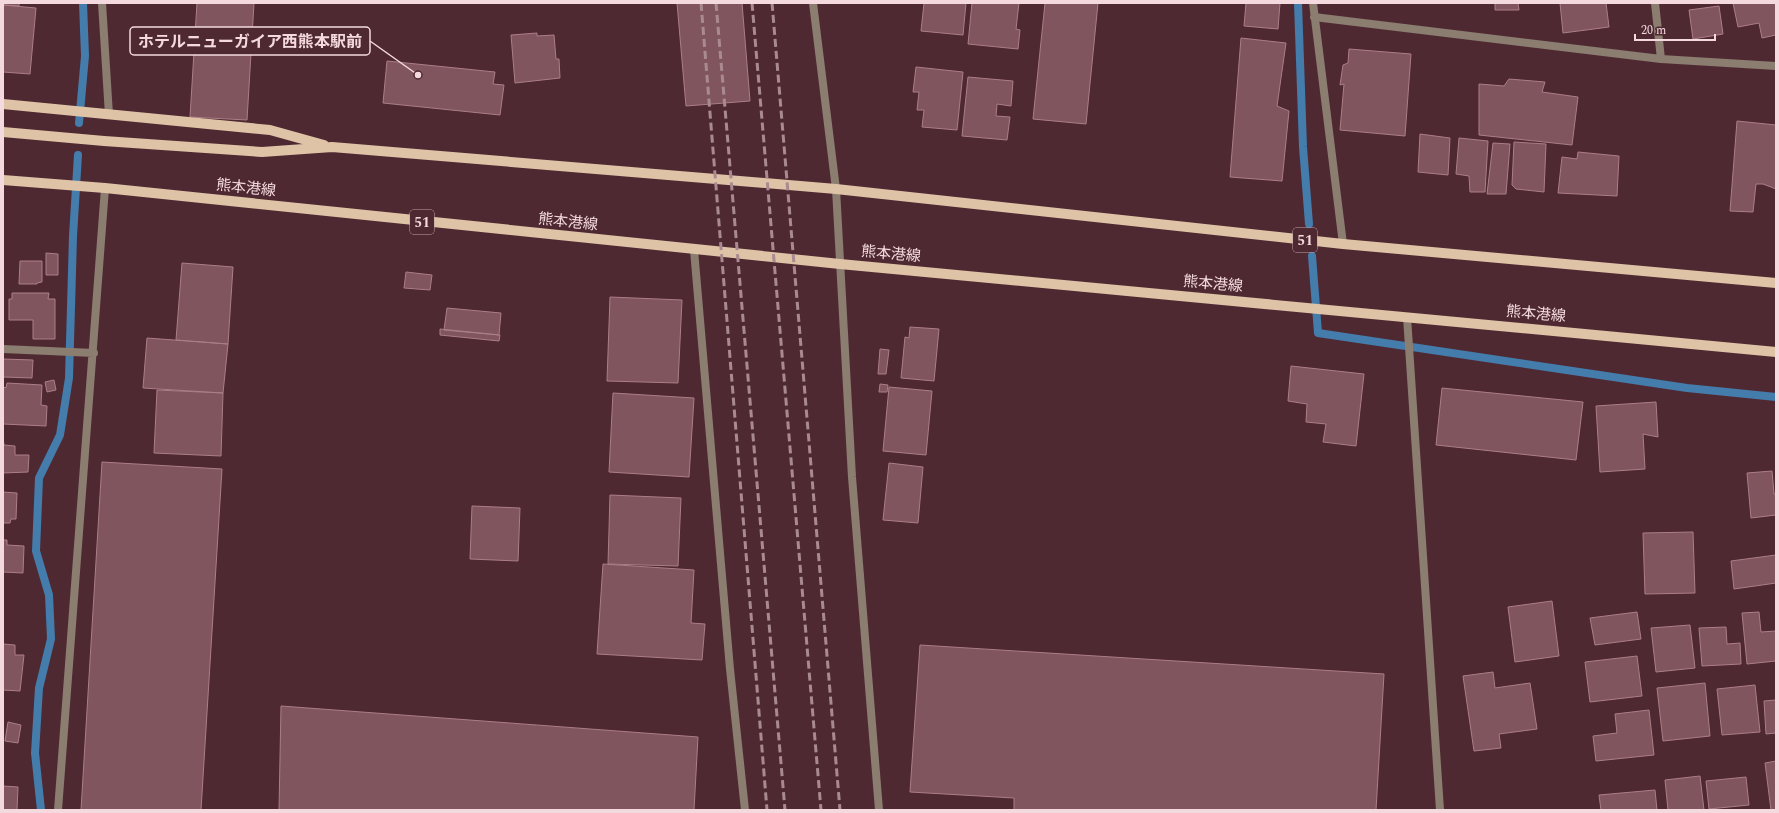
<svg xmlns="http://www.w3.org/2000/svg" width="1779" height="813" font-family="Spectral,'Noto Sans JP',serif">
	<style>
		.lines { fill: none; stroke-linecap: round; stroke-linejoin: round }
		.stream { stroke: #447cac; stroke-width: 8 }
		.building { fill: #80555e; stroke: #ac7e87 }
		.minor { stroke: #8b7d70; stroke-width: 8 }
		.tertiary { stroke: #8b7d70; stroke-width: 8 }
		.primary { stroke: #dfc3a7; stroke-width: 10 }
		.rail { stroke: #aa8a91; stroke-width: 3; stroke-dasharray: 8 4; stroke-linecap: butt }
		.labels { text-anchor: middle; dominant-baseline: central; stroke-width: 3; stroke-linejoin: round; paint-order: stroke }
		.shield { fill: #4f2932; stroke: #c2a5ab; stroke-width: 1 }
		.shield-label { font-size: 14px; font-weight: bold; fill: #f4dadf }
		.street-label { font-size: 15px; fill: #f4dadf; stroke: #4f2932 }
		.leader { fill: none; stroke: #f4dadf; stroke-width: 1.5 }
		.callout-dot { fill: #f4dadf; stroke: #4f2932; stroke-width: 1.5 }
		.callout { fill: #4f2932; stroke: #f4dadf; stroke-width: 1.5 }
		.callout-label { font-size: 16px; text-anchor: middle; font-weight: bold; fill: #f4dadf }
	</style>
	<rect width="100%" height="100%" fill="#4f2932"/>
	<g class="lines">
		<!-- stream -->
		<path class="stream" d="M 1298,3 L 1303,147 L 1309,224
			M 79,123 L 85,56 L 83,3
			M 1312,256 L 1318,333 L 1687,388 L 1776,397
			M 41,810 L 35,753 L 39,688 L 51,639 L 49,595 L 36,551 L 39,478 L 60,435 L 69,378 L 73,236 L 78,155"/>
	</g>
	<!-- building -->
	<path class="building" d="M 3,3 L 19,3 L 19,6 L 3,5 Z
		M 197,3 L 254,3 L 247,120 L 190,117 Z
		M 677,3 L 742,3 L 750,101 L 686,106 Z
		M 924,3 L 966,3 L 963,35 L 921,31 Z
		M 972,3 L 1019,3 L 1016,29 L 1020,30 L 1018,49 L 968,44 Z
		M 1045,3 L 1098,3 L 1086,124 L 1033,119 Z
		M 1246,3 L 1280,3 L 1278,29 L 1244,26 Z
		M 1495,3 L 1518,3 L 1519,10 L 1495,10 Z
		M 1560,3 L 1606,3 L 1609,27 L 1563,33 Z
		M 1733,3 L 1776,3 L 1776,35 L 1762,38 L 1759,23 L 1738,27 Z
		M 3,5 L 36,8 L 30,74 L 3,72 Z
		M 1719,6 L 1723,34 L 1693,39 L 1689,10 Z
		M 537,33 L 537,36 L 554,35 L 556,59 L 559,59 L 560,78 L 515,83 L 511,35 Z
		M 1241,38 L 1286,43 L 1277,106 L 1289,111 L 1282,181 L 1230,177 Z
		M 1349,49 L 1411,54 L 1405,136 L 1340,130 L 1344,84 L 1340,85 L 1343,65 L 1348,63 Z
		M 387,61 L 495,72 L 493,84 L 504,85 L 500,115 L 383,103 Z
		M 916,67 L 963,72 L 957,130 L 922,127 L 924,110 L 917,110 L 919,92 L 913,92 Z
		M 968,77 L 1013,81 L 1011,106 L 997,104 L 996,116 L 1010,117 L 1007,140 L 962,136 Z
		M 1509,79 L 1545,82 L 1542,92 L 1578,97 L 1572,145 L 1479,135 L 1479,84 L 1504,86 Z
		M 1737,121 L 1776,125 L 1776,189 L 1763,184 L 1756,184 L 1753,212 L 1730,211 Z
		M 1420,134 L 1450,138 L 1448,175 L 1418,172 Z
		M 1459,138 L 1488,141 L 1485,192 L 1470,192 L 1469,176 L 1456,174 Z
		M 1514,142 L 1546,144 L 1544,192 L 1516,189 L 1512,185 Z
		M 1493,143 L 1510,144 L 1506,194 L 1487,194 Z
		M 1578,152 L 1619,156 L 1617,196 L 1558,193 L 1562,157 L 1577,159 Z
		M 46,253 L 58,254 L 58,275 L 46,275 Z
		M 20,261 L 42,261 L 42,282 L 37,283 L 37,284 L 19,284 Z
		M 182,263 L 233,267 L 228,344 L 176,340 Z
		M 406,272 L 432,275 L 430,290 L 404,288 Z
		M 12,293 L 49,293 L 48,299 L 55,299 L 55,339 L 33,339 L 33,320 L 9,320 L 9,299 L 12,299 Z
		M 610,297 L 682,300 L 678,383 L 607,381 Z
		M 447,308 L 501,313 L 499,335 L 444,330 Z
		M 910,327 L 939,329 L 934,381 L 901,378 L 905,337 L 909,338 Z
		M 440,329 L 500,335 L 499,341 L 440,335 Z
		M 147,338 L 228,344 L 223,393 L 143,388 Z
		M 880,349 L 889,350 L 886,374 L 878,374 Z
		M 3,359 L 33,360 L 32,378 L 3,377 Z
		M 1291,366 L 1364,374 L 1356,446 L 1323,442 L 1326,424 L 1306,422 L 1307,404 L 1288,401 Z
		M 54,380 L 56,390 L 47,392 L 45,382 Z
		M 7,383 L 42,385 L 41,405 L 47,406 L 46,426 L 3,424 L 3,387 L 6,388 Z
		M 880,384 L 888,385 L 887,392 L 879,392 Z
		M 889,387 L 932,391 L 926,455 L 883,451 Z
		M 1442,388 L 1583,402 L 1576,460 L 1436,445 Z
		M 157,390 L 223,393 L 221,456 L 154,453 Z
		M 613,393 L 694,398 L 689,477 L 609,472 Z
		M 1656,402 L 1658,437 L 1643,434 L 1645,469 L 1600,472 L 1596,406 Z
		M 3,438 L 4,445 L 15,446 L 15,455 L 29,455 L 28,472 L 3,473 Z
		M 102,462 L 222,469 L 201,810 L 81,810 Z
		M 889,463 L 923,467 L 918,523 L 883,520 Z
		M 1772,471 L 1774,494 L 1776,494 L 1776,515 L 1751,518 L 1747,473 Z
		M 3,492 L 17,493 L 16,519 L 11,519 L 10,523 L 3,523 Z
		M 610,495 L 681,498 L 678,566 L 608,564 Z
		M 472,506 L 520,508 L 518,561 L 470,559 Z
		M 1693,532 L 1695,593 L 1645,594 L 1643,533 Z
		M 3,540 L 7,540 L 7,545 L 24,546 L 23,573 L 3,572 Z
		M 1776,555 L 1776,583 L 1734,589 L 1731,561 Z
		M 603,564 L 694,570 L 691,623 L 705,624 L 702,660 L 597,654 Z
		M 1552,601 L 1559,656 L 1515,662 L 1508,607 Z
		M 1637,612 L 1641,639 L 1595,645 L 1590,618 Z
		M 1759,612 L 1761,632 L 1776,631 L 1776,661 L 1747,664 L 1742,613 Z
		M 1690,625 L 1695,668 L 1656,672 L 1651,628 Z
		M 1726,627 L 1727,644 L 1740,643 L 1741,664 L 1702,666 L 1699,628 Z
		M 3,644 L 15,645 L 15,655 L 24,655 L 20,691 L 3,690 Z
		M 920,645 L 1384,674 L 1376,810 L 1014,810 L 1014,798 L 910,792 Z
		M 1637,656 L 1642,696 L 1590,702 L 1585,662 Z
		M 1493,672 L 1495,688 L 1530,683 L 1537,729 L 1499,734 L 1501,748 L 1474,751 L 1463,676 Z
		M 1705,683 L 1710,736 L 1663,741 L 1657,688 Z
		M 1755,685 L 1760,732 L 1722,735 L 1717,689 Z
		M 1776,700 L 1776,733 L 1766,734 L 1764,701 Z
		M 281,706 L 698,737 L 694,810 L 279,810 Z
		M 1649,710 L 1654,755 L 1596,761 L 1593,736 L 1617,733 L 1615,714 Z
		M 8,722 L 21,725 L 18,743 L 5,741 Z
		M 1776,761 L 1776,810 L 1771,810 L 1765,763 Z
		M 1700,776 L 1704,810 L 1668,810 L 1665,780 Z
		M 1746,777 L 1749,805 L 1709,809 L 1706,781 Z
		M 3,786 L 18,787 L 17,810 L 3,810 Z
		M 1655,790 L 1657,810 L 1601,810 L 1599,795 Z"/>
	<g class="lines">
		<!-- minor -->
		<path class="minor" d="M 102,3 L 109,115
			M 813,3 L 836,189
			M 1313,3 L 1343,244
			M 1655,3 L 1661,59
			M 1314,17 L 1661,59 L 1776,66
			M 694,250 L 730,669 L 745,810
			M 1407,317 L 1440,810
			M 3,349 L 94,353
			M 58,810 L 105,188"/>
		<!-- tertiary -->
		<path class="tertiary" d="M 836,189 L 852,477 L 879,810"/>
		<!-- primary -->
		<path class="primary" d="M 3,104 L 270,130 L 324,145
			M 3,132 L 104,141 L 262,152 L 332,147 L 836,189 L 1343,244 L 1776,283
			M 3,180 L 105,188 L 840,264 L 1776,352"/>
		<!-- rail -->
		<path class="rail" d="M 701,3 L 767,810
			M 716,3 L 785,810
			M 752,3 L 821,810
			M 772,3 L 840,810"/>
	</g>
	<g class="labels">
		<!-- shield labels -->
		<g class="shield">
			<rect x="410" y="210" width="24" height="24" rx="3"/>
			<rect x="1293" y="228" width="24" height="24" rx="3"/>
		</g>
		<g class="shield-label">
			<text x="422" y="222">51</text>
			<text x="1305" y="240">51</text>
		</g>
		<!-- street labels -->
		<g class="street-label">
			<text transform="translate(246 188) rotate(6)">熊本港線</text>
			<text transform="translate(568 222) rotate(6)">熊本港線</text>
			<text transform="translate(891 254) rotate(5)">熊本港線</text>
			<text transform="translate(1213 284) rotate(5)">熊本港線</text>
			<text transform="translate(1536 314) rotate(5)">熊本港線</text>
		</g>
	</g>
	<!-- callouts -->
	<path class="leader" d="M418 75L370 41"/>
	<circle class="callout-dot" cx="418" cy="75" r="4"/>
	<rect class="callout" x="130" y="27" width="240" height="28" rx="4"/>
	<g class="callout-label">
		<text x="250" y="47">ホテルニューガイア西熊本駅前</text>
	</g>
	<!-- border -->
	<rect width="1779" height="813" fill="none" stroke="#f4dadf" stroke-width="8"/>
	<!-- scale -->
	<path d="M1635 34v6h80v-6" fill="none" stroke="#f4dadf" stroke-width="2"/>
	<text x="1641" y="34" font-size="12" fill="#f4dadf" stroke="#4f2932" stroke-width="3" paint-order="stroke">20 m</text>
</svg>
